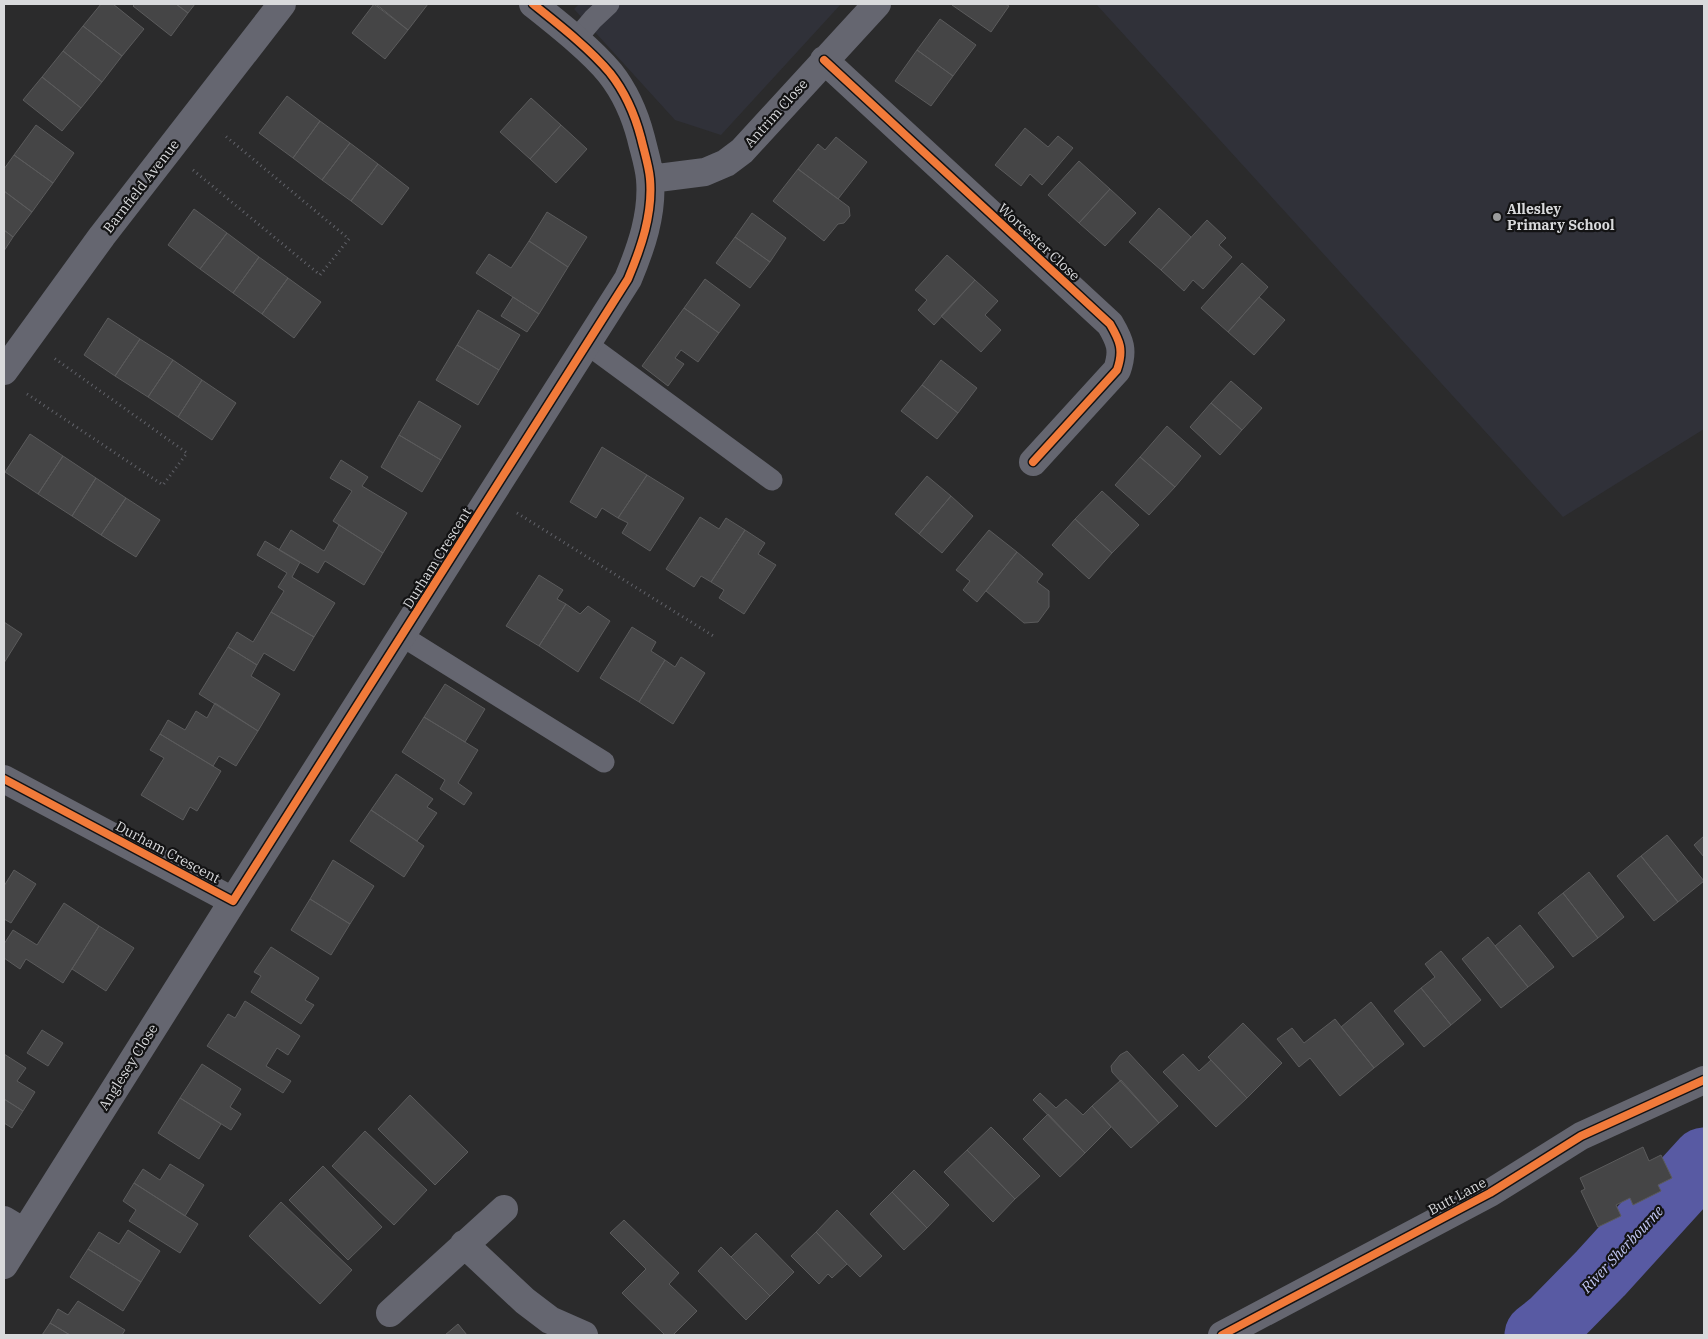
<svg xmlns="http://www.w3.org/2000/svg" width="1708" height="1339" font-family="'IBM Plex Serif',serif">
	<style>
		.built { fill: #303139 }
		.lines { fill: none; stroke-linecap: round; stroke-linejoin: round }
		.river { stroke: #585aa3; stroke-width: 65 }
		.building { fill: #454546; stroke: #5b5b5c }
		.path { stroke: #62636a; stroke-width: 3; stroke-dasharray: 1 4; stroke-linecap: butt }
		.lane { stroke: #656670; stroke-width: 21 }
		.street { stroke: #656670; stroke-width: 28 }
		.cycleway-casing { stroke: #131314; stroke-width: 11 }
		.cycleway { stroke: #f17a3a; stroke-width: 8 }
		.poi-dot { fill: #9c9d9e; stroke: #131314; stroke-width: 2 }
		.labels { text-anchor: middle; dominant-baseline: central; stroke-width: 4.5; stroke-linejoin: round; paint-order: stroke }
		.street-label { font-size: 14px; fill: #d9dadc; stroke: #131314 }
		.poi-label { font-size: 14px; font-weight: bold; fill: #d9dadc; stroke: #131314; text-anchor: start }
		.water-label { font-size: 15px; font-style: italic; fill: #c1c6f2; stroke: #131314 }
	</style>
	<rect width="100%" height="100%" fill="#2b2b2c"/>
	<!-- built -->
	<path class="built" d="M 579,4 L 841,4 L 721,135 L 675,120 L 574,9 Z
		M 1096,4 L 1704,4 L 1704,429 L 1563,517 Z"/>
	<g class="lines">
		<!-- river -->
		<path class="river" d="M 1537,1335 L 1552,1323 L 1601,1273 L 1704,1160"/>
	</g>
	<!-- building -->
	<path class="building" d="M 101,4 L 113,4 L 144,29 L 122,56 L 83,26 Z
		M 135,4 L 176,4 L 188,13 L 171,36 L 133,6 Z
		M 176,4 L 195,4 L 188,13 Z
		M 374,4 L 408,30 L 385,59 L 352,33 Z
		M 376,4 L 428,4 L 408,30 Z
		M 953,4 L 1005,4 L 1009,6 L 991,32 L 952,5 Z
		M 940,19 L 976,45 L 953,76 L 917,50 Z
		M 83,26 L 122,56 L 102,82 L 63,51 Z
		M 917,50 L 953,76 L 931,106 L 895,81 Z
		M 63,51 L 102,82 L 81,108 L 42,77 Z
		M 42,77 L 81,108 L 62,131 L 23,100 Z
		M 287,96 L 320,121 L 293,158 L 259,133 Z
		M 531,98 L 561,125 L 530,159 L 500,132 Z
		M 320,121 L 350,143 L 322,180 L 293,158 Z
		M 36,125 L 74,153 L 53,183 L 14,155 Z
		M 561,125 L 587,149 L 556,183 L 530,159 Z
		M 1025,128 L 1048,147 L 1058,136 L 1073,148 L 1042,185 L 1030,174 L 1021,186 L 995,165 Z
		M 836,137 L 867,162 L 838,199 L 798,169 L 818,144 L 825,150 Z
		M 350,143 L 378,164 L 351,201 L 322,180 Z
		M 14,155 L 53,183 L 32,212 L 4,191 L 4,169 Z
		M 1079,161 L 1110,189 L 1079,223 L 1048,195 Z
		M 378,164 L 409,188 L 382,225 L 351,201 Z
		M 798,169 L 849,207 L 850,216 L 844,223 L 838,224 L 824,241 L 773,201 Z
		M 1110,189 L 1136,213 L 1105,246 L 1079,223 Z
		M 4,191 L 32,212 L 13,237 L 4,230 Z
		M 1159,208 L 1191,237 L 1161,270 L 1129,242 Z
		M 194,209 L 227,233 L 200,269 L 168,245 Z
		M 547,212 L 587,237 L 568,267 L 529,241 Z
		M 752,213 L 786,238 L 770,262 L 735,237 Z
		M 1207,220 L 1226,238 L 1219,245 L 1232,257 L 1203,289 L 1193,280 L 1184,291 L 1161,270 Z
		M 4,230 L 13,237 L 4,251 Z
		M 227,233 L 259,257 L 233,293 L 200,269 Z
		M 735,237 L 770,262 L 750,288 L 716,263 Z
		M 529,241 L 568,267 L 539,314 L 476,273 L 489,254 L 511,268 Z
		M 947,255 L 975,280 L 934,325 L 918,310 L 927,300 L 915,290 Z
		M 259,257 L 288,278 L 262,314 L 233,293 Z
		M 1242,263 L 1268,287 L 1228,332 L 1201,308 Z
		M 288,278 L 321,302 L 294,338 L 262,314 Z
		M 705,279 L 740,305 L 719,333 L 684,308 Z
		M 975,280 L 998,301 L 985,315 L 1001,330 L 981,352 L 941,316 Z
		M 513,297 L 539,314 L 527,332 L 501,316 Z
		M 1259,297 L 1285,320 L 1254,355 L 1228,332 Z
		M 684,308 L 719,333 L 698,362 L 681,350 L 675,358 L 684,364 L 668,386 L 642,366 Z
		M 478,310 L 520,335 L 499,370 L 457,345 Z
		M 108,318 L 140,339 L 115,376 L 84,355 Z
		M 140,339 L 173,360 L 148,397 L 115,376 Z
		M 457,345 L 499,370 L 478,405 L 436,380 Z
		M 173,360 L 202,380 L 178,417 L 148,397 Z
		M 941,360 L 977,388 L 958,413 L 922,385 Z
		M 202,380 L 236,403 L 212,440 L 178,417 Z
		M 1231,381 L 1262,408 L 1242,430 L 1211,403 Z
		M 922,385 L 958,413 L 937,439 L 901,411 Z
		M 419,401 L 461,426 L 441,460 L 399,435 Z
		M 1211,403 L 1242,430 L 1220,455 L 1190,427 Z
		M 1167,426 L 1201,456 L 1175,487 L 1140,457 Z
		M 30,434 L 63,456 L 38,494 L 5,472 Z
		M 399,435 L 441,460 L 422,492 L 381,467 Z
		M 602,447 L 647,475 L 618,518 L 602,508 L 596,518 L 570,502 Z
		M 63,456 L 96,478 L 72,516 L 38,494 Z
		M 1140,457 L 1175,487 L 1149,515 L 1115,485 Z
		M 341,460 L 368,477 L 362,486 L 407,513 L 383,553 L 333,521 L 352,491 L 330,478 Z
		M 647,475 L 684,498 L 650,551 L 622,533 L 628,523 L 618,518 Z
		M 927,476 L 951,496 L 919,534 L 895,514 Z
		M 96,478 L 126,498 L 101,535 L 72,516 Z
		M 1102,491 L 1139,525 L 1112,553 L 1075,519 Z
		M 951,496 L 973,516 L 942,553 L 919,534 Z
		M 126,498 L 160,520 L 136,557 L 101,535 Z
		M 700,517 L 719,529 L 726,518 L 745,530 L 711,582 L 701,576 L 694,587 L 666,569 Z
		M 1075,519 L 1112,553 L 1089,579 L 1052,545 Z
		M 339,525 L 383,553 L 364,585 L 325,561 L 318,573 L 279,550 L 291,530 L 324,551 Z
		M 745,530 L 765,543 L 758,554 L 776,565 L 744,614 L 719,598 L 724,590 L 711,582 Z
		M 989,530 L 1017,552 L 977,602 L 963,590 L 970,581 L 956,570 Z
		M 265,541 L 300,562 L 292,577 L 335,603 L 314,637 L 271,612 L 284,591 L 278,587 L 287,573 L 257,555 Z
		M 1017,552 L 1043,574 L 1037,582 L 1049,591 L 1049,607 L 1038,622 L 1024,623 L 986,591 Z
		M 539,575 L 563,590 L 557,599 L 566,604 L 539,646 L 506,626 Z
		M 566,604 L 580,614 L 588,606 L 610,621 L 578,672 L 539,646 Z
		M 271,612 L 314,637 L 294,671 L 264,653 L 257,665 L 228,647 L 237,632 L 253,642 Z
		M 4,622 L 22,634 L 4,663 Z
		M 632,627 L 656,642 L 651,651 L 665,660 L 639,702 L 600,678 Z
		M 228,647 L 257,665 L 251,676 L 280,694 L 258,731 L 199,694 Z
		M 681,657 L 705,673 L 673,724 L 639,702 L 665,660 L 675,667 Z
		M 445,684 L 485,709 L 465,742 L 424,717 Z
		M 215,703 L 258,731 L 236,766 L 219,756 L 213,766 L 160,734 L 168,720 L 185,730 L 196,711 L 207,718 Z
		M 424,717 L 478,750 L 458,783 L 472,793 L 464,805 L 440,789 L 445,780 L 402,752 Z
		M 160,734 L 221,771 L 197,811 L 190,807 L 183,820 L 141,795 L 164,758 L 150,750 Z
		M 396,774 L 433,799 L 427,807 L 437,813 L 417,841 L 371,810 Z
		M 371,810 L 424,846 L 404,877 L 350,841 Z
		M 1667,835 L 1704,881 L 1678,902 L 1641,856 Z
		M 1704,836 L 1704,857 L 1694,845 Z
		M 1641,856 L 1678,902 L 1654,921 L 1617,876 Z
		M 333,860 L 374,886 L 350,924 L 310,899 Z
		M 14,870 L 36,884 L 11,923 L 4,919 L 4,886 Z
		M 1589,872 L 1624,917 L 1598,938 L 1563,893 Z
		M 1563,893 L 1598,938 L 1573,957 L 1538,913 Z
		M 310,899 L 350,924 L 331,955 L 291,930 Z
		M 64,903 L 99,926 L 63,983 L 26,959 L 20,969 L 4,958 L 4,944 L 13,930 L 37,945 Z
		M 1520,925 L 1554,967 L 1528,987 L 1495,946 Z
		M 99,926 L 134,948 L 106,991 L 72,969 Z
		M 1488,937 L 1528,987 L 1501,1008 L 1462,959 Z
		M 271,947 L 319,978 L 305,1000 L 314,1005 L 301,1024 L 251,992 L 261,976 L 254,972 Z
		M 1441,951 L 1481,1000 L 1451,1025 L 1421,988 L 1435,977 L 1425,964 Z
		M 1421,988 L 1451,1025 L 1424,1047 L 1394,1011 Z
		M 245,1001 L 300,1036 L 288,1055 L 277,1048 L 266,1066 L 291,1081 L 283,1093 L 207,1046 L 228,1014 L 235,1018 Z
		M 1371,1002 L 1404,1044 L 1374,1068 L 1341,1027 Z
		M 1335,1019 L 1374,1068 L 1340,1096 L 1310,1058 L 1299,1067 L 1277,1039 L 1292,1028 L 1304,1043 Z
		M 1243,1023 L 1282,1063 L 1247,1098 L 1208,1057 Z
		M 42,1030 L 63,1043 L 48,1066 L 27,1053 Z
		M 1127,1051 L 1178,1106 L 1159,1123 L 1112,1072 L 1111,1066 L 1120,1055 Z
		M 4,1054 L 26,1068 L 17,1081 L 35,1092 L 23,1111 L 4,1099 Z
		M 1183,1054 L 1199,1071 L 1211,1060 L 1247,1098 L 1216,1127 L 1163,1072 Z
		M 202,1064 L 241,1089 L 230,1107 L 241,1114 L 231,1130 L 180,1098 Z
		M 1121,1080 L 1159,1123 L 1131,1148 L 1092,1106 Z
		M 1040,1093 L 1056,1108 L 1066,1099 L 1083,1115 L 1092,1106 L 1111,1127 L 1085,1153 L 1033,1100 Z
		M 410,1095 L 468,1152 L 435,1185 L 378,1129 Z
		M 180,1098 L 221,1124 L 199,1159 L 158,1133 Z
		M 4,1099 L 23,1111 L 12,1128 L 4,1123 Z
		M 1048,1114 L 1085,1153 L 1060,1177 L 1023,1139 Z
		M 991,1127 L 1040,1176 L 1015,1199 L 967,1150 Z
		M 365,1131 L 427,1190 L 394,1225 L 332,1166 Z
		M 1643,1147 L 1649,1161 L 1661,1155 L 1672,1178 L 1658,1185 L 1661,1191 L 1633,1205 L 1630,1198 L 1616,1205 L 1621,1216 L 1598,1227 L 1581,1191 L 1585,1189 L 1580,1178 Z
		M 967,1150 L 1015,1199 L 993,1222 L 944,1172 Z
		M 170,1164 L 204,1185 L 185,1216 L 134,1183 L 143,1169 L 160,1180 Z
		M 323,1166 L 382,1227 L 348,1260 L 289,1200 Z
		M 914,1170 L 949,1205 L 927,1228 L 892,1192 Z
		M 134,1183 L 198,1224 L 180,1253 L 129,1221 L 136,1210 L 123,1201 Z
		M 892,1192 L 927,1228 L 904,1250 L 870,1214 Z
		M 281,1202 L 352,1270 L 320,1304 L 249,1236 Z
		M 837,1210 L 882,1256 L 860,1277 L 816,1232 Z
		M 624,1220 L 679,1273 L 669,1284 L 697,1311 L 673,1335 L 665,1335 L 622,1293 L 646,1269 L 610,1233 Z
		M 128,1230 L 160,1251 L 141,1282 L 88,1249 L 99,1232 L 119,1244 Z
		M 816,1232 L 847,1264 L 832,1278 L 828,1274 L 819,1284 L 791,1256 Z
		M 756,1233 L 794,1272 L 770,1296 L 731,1257 Z
		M 721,1247 L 770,1296 L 746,1320 L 698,1271 Z
		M 88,1249 L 141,1282 L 123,1311 L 70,1277 Z
		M 78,1301 L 125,1330 L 122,1335 L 70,1335 L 50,1323 L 58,1309 L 68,1315 Z
		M 50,1323 L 70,1335 L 42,1335 Z
		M 458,1324 L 467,1335 L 445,1335 Z"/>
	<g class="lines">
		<!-- path -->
		<path class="path" d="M 193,170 L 320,275 L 349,239 L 223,134
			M 27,394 L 163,485 L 187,453 L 54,358
			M 517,513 L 715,637"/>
		<!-- lane -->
		<path class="lane" d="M 576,39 L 593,19 L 609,4
			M 587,344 L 772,480
			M 402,636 L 604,762"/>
		<!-- street -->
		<path class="street" d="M 824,60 L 1110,324 C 1120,341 1124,350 1117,370 L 1033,462
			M 650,179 L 705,172 L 726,163 L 742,151 L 877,4
			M 4,371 L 102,236 L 282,4
			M 4,779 L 233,901 L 628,279 C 641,248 653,214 650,179 C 649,166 644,151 641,138 C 635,115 625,92 610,73 C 590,49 558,24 533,4
			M 4,1220 L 24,1232
			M 464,1244 L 525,1301 L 550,1320 L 584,1335
			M 4,1265 L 233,901
			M 390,1313 L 504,1209
			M 1222,1335 L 1490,1193 L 1581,1136 L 1704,1080"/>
		<defs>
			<path id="cycleway" d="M 824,60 L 1110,324 C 1120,341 1124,350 1117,370 L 1033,462
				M 4,779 L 233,901 L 628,279 C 641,248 653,214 650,179 C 649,166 644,151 641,138 C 635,115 625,92 610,73 C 590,49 558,24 533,4
				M 1222,1335 L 1490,1193 L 1581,1136 L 1704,1080"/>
		</defs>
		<!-- cycleway casing -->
		<use href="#cycleway" class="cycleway-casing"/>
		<!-- cycleway -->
		<use href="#cycleway" class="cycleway"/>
	</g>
	<!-- markers -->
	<circle class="poi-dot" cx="1497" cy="217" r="5"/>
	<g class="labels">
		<!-- street labels -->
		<g class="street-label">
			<text transform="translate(776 113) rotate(-48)">Antrim Close</text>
			<text transform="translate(141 186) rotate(-52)">Barnfield Avenue</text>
			<text transform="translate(1039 242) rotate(43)">Worcester Close</text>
			<text transform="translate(437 558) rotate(-58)">Durham Crescent</text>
			<text transform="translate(168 852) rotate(28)">Durham Crescent</text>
			<text transform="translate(128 1067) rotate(-58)">Anglesey Close</text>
			<text transform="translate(1457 1196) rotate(-28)">Butt Lane</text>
		</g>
		<!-- poi labels -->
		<g class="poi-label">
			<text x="1507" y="209">Allesley<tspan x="1507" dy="16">Primary School</tspan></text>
		</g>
		<!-- water labels -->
		<g class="water-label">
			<text transform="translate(1622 1249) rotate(-47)">River Sherbourne</text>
		</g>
	</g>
	<!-- border -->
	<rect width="1708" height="1339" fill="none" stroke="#d9dadc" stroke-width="10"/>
</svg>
